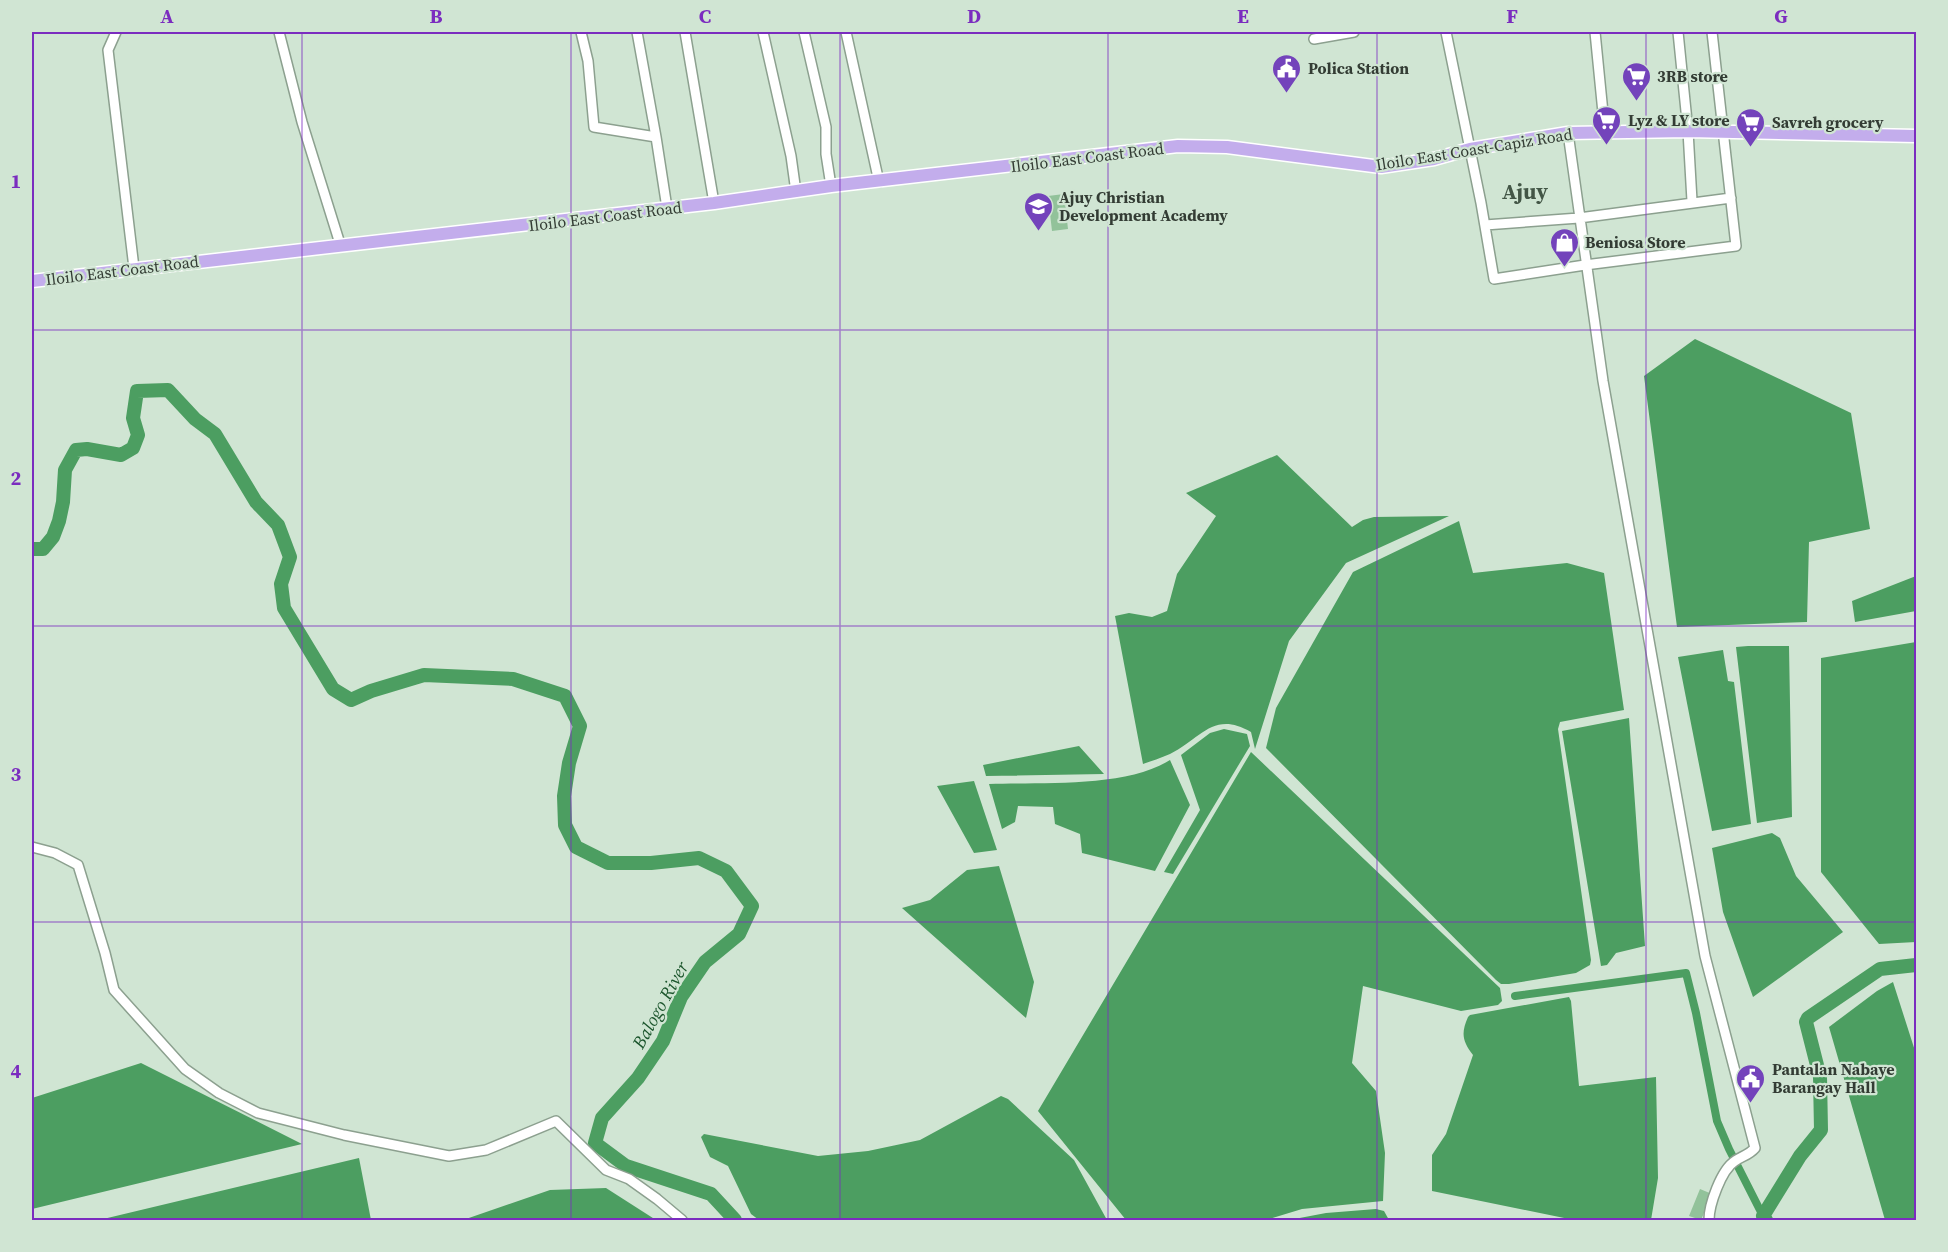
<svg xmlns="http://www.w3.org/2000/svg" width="1948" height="1252" font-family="'Source Serif 4',serif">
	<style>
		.garden { fill: #92c29a }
		.water { fill: #4c9e61 }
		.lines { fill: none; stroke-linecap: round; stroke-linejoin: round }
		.canal { stroke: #4c9e61; stroke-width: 8 }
		.river { stroke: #4c9e61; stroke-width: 14 }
		.minor-casing { stroke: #8ca08f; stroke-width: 12 }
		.major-casing { stroke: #fff; stroke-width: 15 }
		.minor { stroke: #fff; stroke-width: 9 }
		.major { stroke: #c3adec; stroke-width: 12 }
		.grid { fill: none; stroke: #7b2cbf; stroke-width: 1.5; stroke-opacity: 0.55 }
		.labels { text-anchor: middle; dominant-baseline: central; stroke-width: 4.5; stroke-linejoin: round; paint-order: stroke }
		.poi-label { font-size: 16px; font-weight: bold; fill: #333c34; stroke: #d0e5d3; text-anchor: start }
		.street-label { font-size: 16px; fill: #333c34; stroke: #d0e5d3 }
		.water-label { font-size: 18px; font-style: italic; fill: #1b552c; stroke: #d0e5d3 }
		.district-label { font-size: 22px; font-weight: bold; fill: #435646; stroke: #d0e5d3 }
		.neatline { fill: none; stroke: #7b2cbf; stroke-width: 2 }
		.grid-label { font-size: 20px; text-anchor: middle; font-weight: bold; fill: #7b2cbf }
	</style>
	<rect width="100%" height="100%" fill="#d0e5d3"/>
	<!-- garden -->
	<path class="garden" d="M 1064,194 L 1068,229 L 1052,231 L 1048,196 Z
		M 1700,1189 L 1712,1194 L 1701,1220 L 1689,1216 Z"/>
	<!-- water -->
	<path class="water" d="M 1695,339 L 1851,413 L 1870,529 L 1809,542 L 1807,622 L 1677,627 L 1644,376 Z
		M 1277,455 L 1352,527 L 1363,520 L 1374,517 L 1449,516 L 1346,563 L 1289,641 L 1255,749 L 1251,732 C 1214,710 1201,738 1170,754 C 1161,758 1151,761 1143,764 L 1115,616 L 1129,613 L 1152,617 L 1167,611 L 1177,574 L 1216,516 L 1186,493 Z
		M 1459,521 L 1473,573 L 1567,563 L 1604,573 L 1624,710 L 1560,722 L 1558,729 L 1591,960 L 1590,965 L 1576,973 L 1509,984 L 1501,984 L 1496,980 L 1266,748 L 1276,708 L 1353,572 Z
		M 1916,576 L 1916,611 L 1855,622 L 1852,601 Z
		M 1916,642 L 1916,942 L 1879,944 L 1821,872 L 1821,658 Z
		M 1748,646 L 1789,646 L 1792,817 L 1757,823 L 1736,647 Z
		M 1723,650 L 1728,681 L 1734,682 L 1751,824 L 1712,831 L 1678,657 Z
		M 1629,718 L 1645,946 L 1616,953 L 1607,965 L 1601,966 L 1562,731 Z
		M 1224,729 L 1247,734 L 1250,746 L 1173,874 L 1164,872 L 1200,810 L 1181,755 L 1210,733 Z
		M 1079,746 L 1104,774 L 986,776 L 983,765 Z
		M 1251,752 L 1500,988 L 1502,1001 L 1498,1005 L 1461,1011 L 1363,986 L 1352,1063 L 1376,1091 L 1385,1153 L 1383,1201 L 1302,1209 L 1266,1220 L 1126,1220 L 1038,1111 Z
		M 1170,760 L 1190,805 L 1155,871 L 1082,853 L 1080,834 L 1055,824 L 1053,807 L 1018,806 L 1015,822 L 1002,829 L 989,784 C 1041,782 1126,788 1170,760 Z
		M 974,781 L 997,850 L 974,853 L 937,786 Z
		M 1772,833 L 1780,838 L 1796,876 L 1843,932 L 1753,997 L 1723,912 L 1712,848 Z
		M 999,866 L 1034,982 L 1026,1018 L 902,908 L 930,900 L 967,870 Z
		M 1893,982 L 1916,1054 L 1916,1220 L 1885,1220 L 1829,1027 L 1877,991 Z
		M 1569,997 L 1571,1001 L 1579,1086 L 1656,1077 L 1658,1178 L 1651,1220 L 1574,1220 L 1432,1191 L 1432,1155 L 1446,1134 L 1473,1055 C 1462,1041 1461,1033 1468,1017 L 1470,1015 Z
		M 141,1063 L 302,1144 L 32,1209 L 32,1098 Z
		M 1001,1096 L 1008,1099 L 1074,1160 L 1107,1220 L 759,1220 L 751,1214 L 728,1166 L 710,1157 L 701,1137 L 704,1134 L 818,1156 L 868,1151 L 920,1140 Z
		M 359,1158 L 371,1220 L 99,1220 Z
		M 606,1188 L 656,1220 L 463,1220 L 550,1190 Z
		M 1376,1209 L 1384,1211 L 1389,1220 L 1289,1220 L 1326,1213 Z"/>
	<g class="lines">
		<!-- canal -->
		<path class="canal" d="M 1515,996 L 1686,973 L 1696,1013 L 1717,1121 L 1729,1149 L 1763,1216"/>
		<!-- river -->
		<path class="river" d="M 32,549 L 43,549 L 53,537 L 59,521 L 63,502 L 65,470 L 76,450 L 87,449 L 121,455 L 133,448 L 138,435 L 133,418 L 137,391 L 168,390 L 195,419 L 215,434 L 256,502 L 278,525 L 290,557 L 281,584 L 284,608 L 333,689 L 351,700 L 371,691 L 424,675 L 513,679 L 565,696 L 580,726 L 569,763 L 564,796 L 565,825 L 576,847 L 608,863 L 651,863 L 699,858 L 726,871 L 752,906 L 739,934 L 705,962 L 681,997 L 663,1041 L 638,1078 L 602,1118 L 595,1143 L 626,1166 L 711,1194 L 735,1220
			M 1766,1220 L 1763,1216 L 1800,1156 L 1821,1130 L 1820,1077 L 1806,1022 L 1808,1018 L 1880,969 L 1916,965"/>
		<defs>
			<path id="minor" d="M 116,32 L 108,50 L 134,268
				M 279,32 L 302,122 L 341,247
				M 581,32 L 588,61 L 594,127 L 656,137
				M 637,32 L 656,137 L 667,208
				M 685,32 L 714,203
				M 763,32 L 791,156 L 796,192
				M 804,32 L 826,127 L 826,154 L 831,186
				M 846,32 L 879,182
				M 1446,32 L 1481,203 L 1494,279 L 1585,265 L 1736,246 L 1712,32
				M 1595,32 L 1605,133
				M 1678,32 L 1688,131 L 1692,201
				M 1314,39 L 1354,32
				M 1568,133 L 1603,381 L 1705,956 L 1755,1148 C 1749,1155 1742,1156 1735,1161 C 1721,1170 1709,1205 1709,1220
				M 1485,225 L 1579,218 L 1731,198
				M 32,847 L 55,853 L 78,865 L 105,953 L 114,990 L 185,1069 L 219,1093 L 258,1113 L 344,1135 L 449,1156 L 486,1150 L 556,1121 L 606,1170 L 629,1179 L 657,1199 L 682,1220"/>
			<path id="major" d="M 32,281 L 714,203 L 831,186 L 1178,146 L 1227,147 L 1381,167 L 1434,159 L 1470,149 L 1568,133 L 1688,131 L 1916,136"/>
		</defs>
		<!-- minor casing -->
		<use href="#minor" class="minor-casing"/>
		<!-- major casing -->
		<use href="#major" class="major-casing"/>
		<!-- minor -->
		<use href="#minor" class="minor"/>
		<!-- major -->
		<use href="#major" class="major"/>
	</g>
	<!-- grid -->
	<path class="grid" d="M 302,32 L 302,1220M 571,32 L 571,1220M 840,32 L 840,1220M 1108,32 L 1108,1220M 1377,32 L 1377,1220M 1646,32 L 1646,1220M 32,330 L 1916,330M 32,626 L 1916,626M 32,922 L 1916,922"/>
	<!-- icons -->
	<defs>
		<symbol id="civic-pin" viewBox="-11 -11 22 30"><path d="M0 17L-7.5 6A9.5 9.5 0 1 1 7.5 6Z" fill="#7343bb" stroke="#d0e5d3"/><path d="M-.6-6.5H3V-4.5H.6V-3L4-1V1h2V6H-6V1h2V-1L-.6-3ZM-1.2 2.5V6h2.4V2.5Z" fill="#fff"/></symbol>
		<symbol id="supermarket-pin" viewBox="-11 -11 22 30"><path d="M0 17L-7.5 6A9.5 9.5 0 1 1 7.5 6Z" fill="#7343bb" stroke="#d0e5d3"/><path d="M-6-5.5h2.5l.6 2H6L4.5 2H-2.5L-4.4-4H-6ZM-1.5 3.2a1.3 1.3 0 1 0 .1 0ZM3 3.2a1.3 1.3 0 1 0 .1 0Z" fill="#fff"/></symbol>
		<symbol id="school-pin" viewBox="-11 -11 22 30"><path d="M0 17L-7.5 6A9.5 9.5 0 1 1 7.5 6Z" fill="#7343bb" stroke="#d0e5d3"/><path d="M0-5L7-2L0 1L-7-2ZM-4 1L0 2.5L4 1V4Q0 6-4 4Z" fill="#fff"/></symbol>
		<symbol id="shop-pin" viewBox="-11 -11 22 30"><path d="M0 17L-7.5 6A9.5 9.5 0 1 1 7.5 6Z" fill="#7343bb" stroke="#d0e5d3"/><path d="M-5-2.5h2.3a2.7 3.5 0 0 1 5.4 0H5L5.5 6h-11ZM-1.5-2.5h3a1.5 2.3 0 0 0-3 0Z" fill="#fff"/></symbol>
	</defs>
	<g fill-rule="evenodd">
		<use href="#civic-pin" x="1270" y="52" width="33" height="45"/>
		<use href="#supermarket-pin" x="1620" y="60" width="33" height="45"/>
		<use href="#supermarket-pin" x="1590" y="104" width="33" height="45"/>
		<use href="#supermarket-pin" x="1734" y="106" width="33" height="45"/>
		<use href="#school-pin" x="1022" y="190" width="33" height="45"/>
		<use href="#shop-pin" x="1548" y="226" width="33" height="45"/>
		<use href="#civic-pin" x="1734" y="1062" width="33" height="45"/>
	</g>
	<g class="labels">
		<!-- poi labels -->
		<g class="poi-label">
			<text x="1308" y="68">Polica Station</text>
			<text x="1657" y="76">3RB store</text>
			<text x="1628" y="120">Lyz &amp; LY store</text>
			<text x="1772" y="122">Savreh grocery</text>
			<text x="1059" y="197">Ajuy Christian<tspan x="1059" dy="18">Development Academy</tspan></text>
			<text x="1585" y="242">Beniosa Store</text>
			<text x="1772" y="1069">Pantalan Nabaye<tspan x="1772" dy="18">Barangay Hall</tspan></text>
		</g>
		<!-- street labels -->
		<g class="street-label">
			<text transform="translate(1474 149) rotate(-9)">Iloilo East Coast-Capiz Road</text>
			<text transform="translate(1087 157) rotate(-7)">Iloilo East Coast Road</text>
			<text transform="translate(605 216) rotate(-7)">Iloilo East Coast Road</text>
			<text transform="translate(122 270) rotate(-7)">Iloilo East Coast Road</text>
		</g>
		<!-- water labels -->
		<g class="water-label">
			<text transform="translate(660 1005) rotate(-61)">Balogo River</text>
		</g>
		<!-- district labels -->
		<g class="district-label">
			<text x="1525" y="191">Ajuy</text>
		</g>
	</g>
	<!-- border -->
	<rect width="1948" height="1252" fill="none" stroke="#d0e5d3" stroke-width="66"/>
	<rect x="33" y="33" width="1882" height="1186" class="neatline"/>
	<g class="grid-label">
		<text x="167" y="23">A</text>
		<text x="436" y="23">B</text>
		<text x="705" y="23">C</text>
		<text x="974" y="23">D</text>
		<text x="1243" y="23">E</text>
		<text x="1512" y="23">F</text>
		<text x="1781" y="23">G</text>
		<text x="16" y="188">1</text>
		<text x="16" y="485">2</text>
		<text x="16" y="781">3</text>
		<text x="16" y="1078">4</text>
	</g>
</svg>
